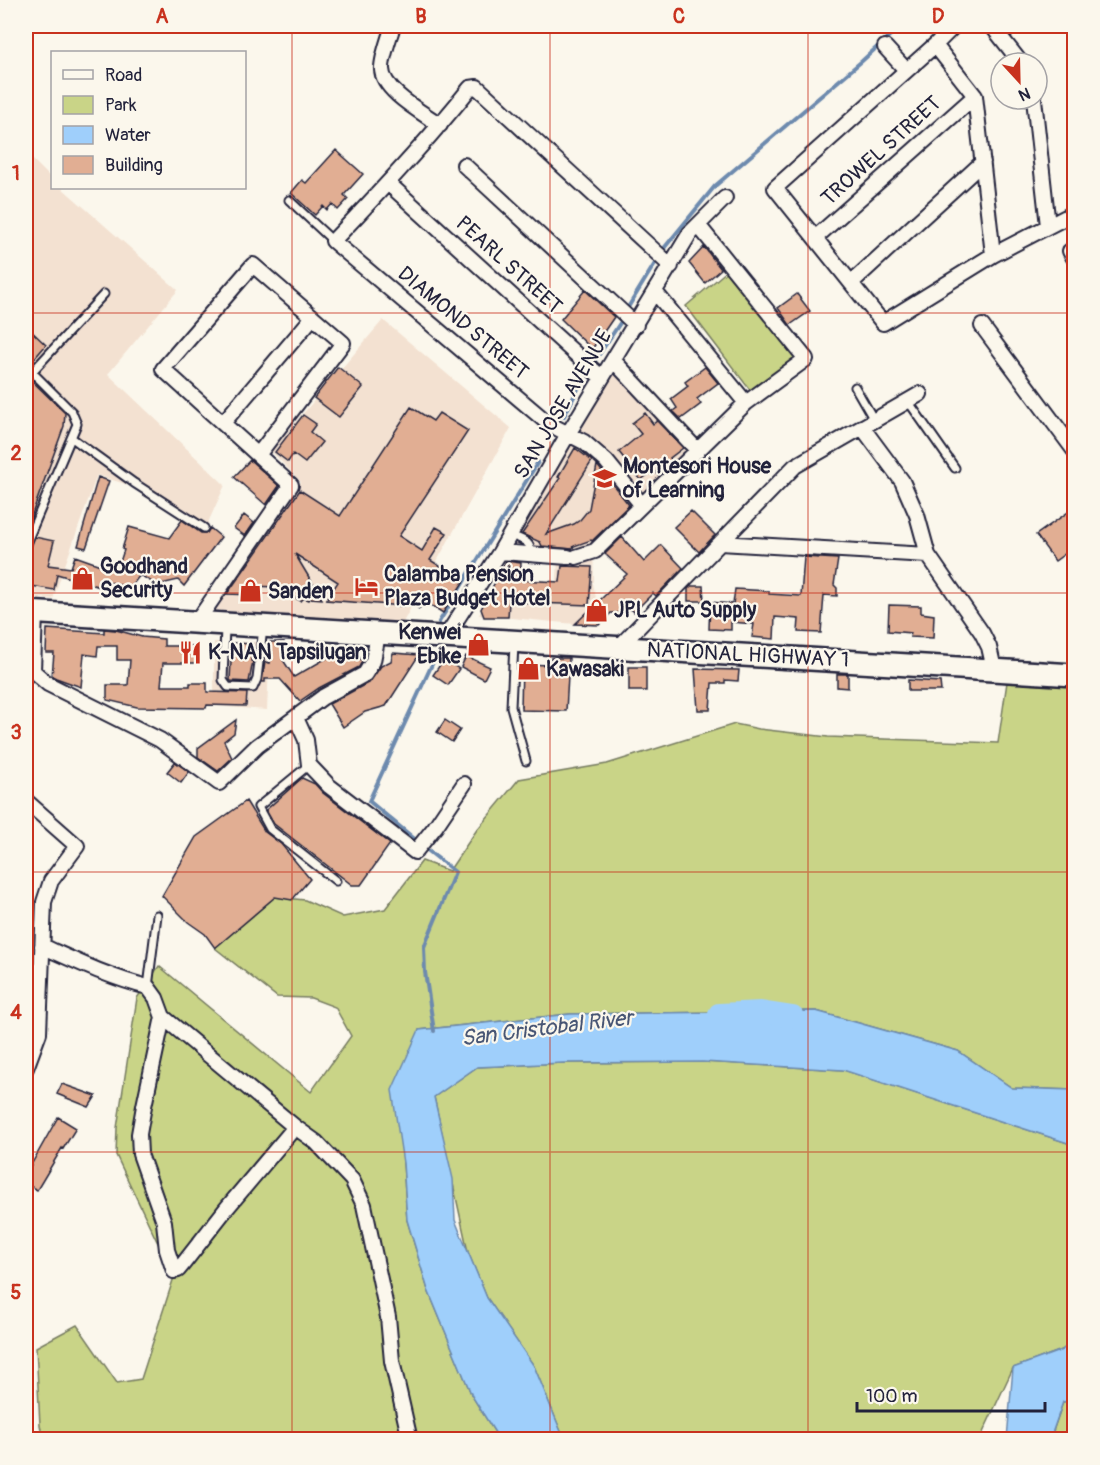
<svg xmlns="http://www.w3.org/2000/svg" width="1100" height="1465" font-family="Pangolin,sans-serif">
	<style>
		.built { fill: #f3e1d1 }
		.green { fill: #c9d487; stroke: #767b61; stroke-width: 1.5 }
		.water { fill: #9fcffb; stroke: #6d8aae; stroke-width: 1.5 }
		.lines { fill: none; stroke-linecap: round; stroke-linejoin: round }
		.stream { stroke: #6d8aae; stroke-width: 4 }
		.river { stroke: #9fcffb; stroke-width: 22 }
		.building { fill: #e1ae93; stroke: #22223b; stroke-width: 1.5 }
		.service-casing { stroke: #22223b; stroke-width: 11 }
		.minor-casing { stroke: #22223b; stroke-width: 18 }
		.trunk-casing { stroke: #22223b; stroke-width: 26 }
		.service { stroke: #fbf7ec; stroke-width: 7 }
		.minor { stroke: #fbf7ec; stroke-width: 14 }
		.trunk { stroke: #fbf7ec; stroke-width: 21 }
		.grid { fill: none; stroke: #c8321e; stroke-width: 1.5; stroke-opacity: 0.55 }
		.labels { text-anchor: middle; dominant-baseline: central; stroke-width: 4.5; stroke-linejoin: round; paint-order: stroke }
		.street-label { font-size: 21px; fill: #22223b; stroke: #fbf7ec }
		.poi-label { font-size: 21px; font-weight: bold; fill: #22223b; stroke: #fbf7ec; text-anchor: start }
		.water-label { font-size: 22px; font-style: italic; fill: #485675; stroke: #fbf7ec }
		.neatline { fill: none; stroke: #c8321e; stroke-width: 2 }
		.grid-label { font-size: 20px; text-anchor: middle; font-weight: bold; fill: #c8321e }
	</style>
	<rect width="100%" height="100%" fill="#fbf7ec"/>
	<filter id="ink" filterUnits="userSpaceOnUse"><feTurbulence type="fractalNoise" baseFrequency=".0167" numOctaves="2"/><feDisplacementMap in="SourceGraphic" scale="12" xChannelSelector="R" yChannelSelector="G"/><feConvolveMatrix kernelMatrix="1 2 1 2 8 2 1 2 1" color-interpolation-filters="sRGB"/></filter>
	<g filter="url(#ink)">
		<!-- built -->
		<path class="built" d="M 26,153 L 52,179 L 52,188 L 62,188 L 178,290 L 108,374 L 225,485 L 206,527 L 150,492 L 97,475 L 53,599 L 26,597 Z
			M 383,320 L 511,428 L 402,624 L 209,610 L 301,482 L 271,451 Z
			M 616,370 L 691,448 L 593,546 L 594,582 L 580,582 L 593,583 L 597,603 L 575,624 L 479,615 L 499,577 L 557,581 L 558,555 L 505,547 Z
			M 214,642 L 270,642 L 267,710 L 214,706 Z"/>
		<!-- green -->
		<path class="green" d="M 728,270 L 798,355 L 753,394 L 686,306 Z
			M 1007,682 L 1074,685 L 1070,769 L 1074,770 L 1074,1090 L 1012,1088 L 958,1051 L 816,1011 L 570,1014 L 419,1030 L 403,1163 L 407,1220 L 428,1290 L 472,1396 L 499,1439 L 43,1439 L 40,1425 L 36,1347 L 77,1325 L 117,1383 L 141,1379 L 174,1277 L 116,1155 L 117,1128 L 137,998 L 159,966 L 311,1092 L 351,1036 L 335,1007 L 311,998 L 277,997 L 215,948 L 275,897 L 305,900 L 343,917 L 385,909 L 422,861 L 449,871 L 476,831 L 519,779 L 607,764 L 735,724 L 759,729 L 828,737 L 998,743 Z
			M 703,1062 L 844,1070 L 1074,1145 L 1074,1340 L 1062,1350 L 1013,1368 L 980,1439 L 564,1439 L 534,1366 L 487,1298 L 468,1252 L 434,1097 L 477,1067 L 563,1063 Z
			M 1074,1400 L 1074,1439 L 1050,1440 L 1063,1402 Z"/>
		<!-- water -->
		<path class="water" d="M 816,1011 L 958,1051 L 1012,1088 L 1074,1090 L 1074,1145 L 843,1070 L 703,1062 L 563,1063 L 477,1067 L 434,1097 L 453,1179 L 455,1220 L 487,1298 L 534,1366 L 564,1439 L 499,1439 L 472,1396 L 428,1290 L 407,1220 L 403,1163 L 392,1090 L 419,1030 L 570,1014 Z
			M 1074,1340 L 1074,1400 L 1063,1402 L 1050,1439 L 1007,1439 L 1013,1368 L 1062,1350 Z"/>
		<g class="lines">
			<!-- stream -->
			<path class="stream" d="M 627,309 L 665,247 L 715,186 L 862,61 L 900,26
				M 596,359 L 620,323
				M 564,416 L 583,379
				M 439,622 L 538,462
				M 417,841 L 369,801 L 434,660
				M 426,849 L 455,872 L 424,947 L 425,972 L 434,1031"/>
			<!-- river -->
			<path class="river" d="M 719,1014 L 761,1012 L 793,1017"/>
		</g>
		<!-- building -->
		<path class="building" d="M 336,150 L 363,174 L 344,195 L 348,199 L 338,210 L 332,204 L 327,210 L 323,206 L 315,215 L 291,193 L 302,180 L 306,183 Z
			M 704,247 L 721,269 L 705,283 L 689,263 Z
			M 585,290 L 614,317 L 592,349 L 561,319 Z
			M 797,294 L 810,311 L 790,325 L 778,308 Z
			M 26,326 L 46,345 L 26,368 Z
			M 338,367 L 363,387 L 339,417 L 314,398 Z
			M 705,367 L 718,383 L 697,399 L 701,404 L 681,419 L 673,411 L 677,408 L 671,399 L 688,386 L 685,382 Z
			M 26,375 L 65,413 L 64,426 L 27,528 Z
			M 411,407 L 433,421 L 439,413 L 468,431 L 399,536 L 422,551 L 436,527 L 447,533 L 430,560 L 464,581 L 443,613 L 424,601 L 419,609 L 407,600 L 403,606 L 326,600 L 338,582 L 295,554 L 322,599 L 310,598 L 309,600 L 304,598 L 301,601 L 275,587 L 255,586 L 255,595 L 227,594 L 300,490 L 340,516 Z
			M 645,413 L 653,424 L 657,421 L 683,448 L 670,458 L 673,462 L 658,475 L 654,470 L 641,480 L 619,452 L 641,434 L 632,423 Z
			M 303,415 L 316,424 L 310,432 L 322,442 L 305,463 L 293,454 L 288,462 L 275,452 Z
			M 575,448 L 592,461 L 546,534 L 574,524 L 580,520 L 589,509 L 597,465 L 629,505 L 592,541 L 591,540 L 574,546 L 572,549 L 542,546 L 540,542 L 522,534 L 560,478 L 558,477 Z
			M 250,460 L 279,486 L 266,505 L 234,477 Z
			M 98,477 L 109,481 L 86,548 L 78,546 Z
			M 1074,508 L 1074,547 L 1055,561 L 1036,535 Z
			M 691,511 L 715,535 L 699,552 L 674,527 Z
			M 244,515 L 254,523 L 245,536 L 234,528 Z
			M 182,520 L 201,533 L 207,533 L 210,528 L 221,537 L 184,586 L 178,580 L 157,585 L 140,575 L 130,588 L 102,580 L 100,587 L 57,574 L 54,590 L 26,585 L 26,549 L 31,547 L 35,537 L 54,541 L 48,565 L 71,568 L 75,556 L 117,571 L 124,550 L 122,549 L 129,527 L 169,538 Z
			M 622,537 L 644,562 L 661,545 L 683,568 L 656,596 L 653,593 L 634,612 L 631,609 L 623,613 L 611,613 L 599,625 L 575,624 L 627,574 L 605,554 Z
			M 804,557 L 838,559 L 834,585 L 837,588 L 837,596 L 824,595 L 821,633 L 798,632 L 799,619 L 775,617 L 774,639 L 752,637 L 754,624 L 731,622 L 731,630 L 709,629 L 710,602 L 733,604 L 735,589 L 769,591 L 769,594 L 801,596 Z
			M 506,561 L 521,563 L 520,580 L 560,582 L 562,566 L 592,567 L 589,605 L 509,602 L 508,617 L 484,617 L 481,609 Z
			M 691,586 L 703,586 L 704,601 L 688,601 L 688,589 Z
			M 889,605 L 921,606 L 921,613 L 934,615 L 933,638 L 910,637 L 911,633 L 888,631 Z
			M 47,629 L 104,633 L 104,629 L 116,630 L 142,637 L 164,639 L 164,646 L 196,646 L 196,663 L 163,663 L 161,686 L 190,686 L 190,683 L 207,683 L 207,692 L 247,693 L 246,706 L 207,705 L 206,708 L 137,707 L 107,700 L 107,685 L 128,685 L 130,660 L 117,660 L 117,646 L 98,646 L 97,656 L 84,654 L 81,687 L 56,678 L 52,676 L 54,653 L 46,653 Z
			M 270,642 L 284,642 L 283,660 L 294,677 L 351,644 L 362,661 L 359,667 L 319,688 L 300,701 L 280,679 L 265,679 L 265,682 L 262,682 L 265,662 L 270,663 Z
			M 232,643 L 252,644 L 251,661 L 253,661 L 249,682 L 231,681 L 230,680 Z
			M 393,653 L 419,655 L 386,706 L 365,712 L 343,727 L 329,704 L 370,682 L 381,666 L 391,661 Z
			M 466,656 L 490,667 L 484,679 L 461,667 Z
			M 551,658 L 569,658 L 566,711 L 521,710 L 522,664 L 551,665 Z
			M 444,659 L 459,669 L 448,685 L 433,675 Z
			M 629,667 L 646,667 L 646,691 L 629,691 Z
			M 695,669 L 739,670 L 738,681 L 725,680 L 725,683 L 712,683 L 710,710 L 698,710 Z
			M 837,674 L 848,674 L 848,688 L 837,687 Z
			M 908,680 L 940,682 L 941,691 L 908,691 Z
			M 236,720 L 234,733 L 224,741 L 232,758 L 218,771 L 198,757 L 198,748 Z
			M 445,720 L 460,730 L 452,742 L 437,732 Z
			M 175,762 L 189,772 L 181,783 L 167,772 Z
			M 302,778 L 315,784 L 323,793 L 390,844 L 361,885 L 352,885 L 274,824 L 266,810 Z
			M 246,801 L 265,832 L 281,844 L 310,879 L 292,900 L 275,897 L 215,948 L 205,934 L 188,922 L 162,896 L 196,837 Z
			M 62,1084 L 96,1096 L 89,1107 L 57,1094 Z
			M 58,1117 L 76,1128 L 63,1149 L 62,1148 L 37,1190 L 26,1184 L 26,1174 Z"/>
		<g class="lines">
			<defs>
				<path id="service" d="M 289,200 L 333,241
					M 855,387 L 874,420
					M 908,401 L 955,468
					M 72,438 L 134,483 L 204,528
					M 510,535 C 523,540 532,541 531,556
					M 26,544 L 77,424 L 72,412 L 32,372 L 104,294
					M 225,627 L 223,680 L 228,687 L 253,688 L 257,679 L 263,628
					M 514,644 L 511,707 L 526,761
					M 309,765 L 258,807 L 270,829 L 336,881
					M 148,987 L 157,915"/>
				<path id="minor" d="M 393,26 C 389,38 383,54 382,67 C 380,90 423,113 440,125
					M 954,26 L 935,45 L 775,188 L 883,323 L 993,255 L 1074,213
					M 992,26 L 1021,63
					M 1071,26 L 1074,31
					M 935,45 L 975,96 L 993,255
					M 885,47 L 906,70
					M 1034,99 L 1048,226
					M 464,165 L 636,325
					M 388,183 L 602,378
					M 815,238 L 975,96
					M 1070,251 L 1074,258
					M 851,283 L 983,162
					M 656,293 L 746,403
					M 982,326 L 1074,450
					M 613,360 L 698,451
					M 223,423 L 313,317
					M 862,427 L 902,481 L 917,515 L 928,555 L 982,633 L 989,647 L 994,669
					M 641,504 L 606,461 L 584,442 L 549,424 L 333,241 C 380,192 427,142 470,88 L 477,87 L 671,266
					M 720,543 L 928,555
					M 500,552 L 568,557
					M 576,557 L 595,551 L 746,403 L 806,359 L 698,225
					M 35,613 L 33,671 L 48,684 L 160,740 L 219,783 L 257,746 L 323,697 L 365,674 L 373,661 L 378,634
					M 196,623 L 291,485 L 163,369 L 253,265 L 343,343 L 258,455
					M 445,638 L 500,552 L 568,434 L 690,233 L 725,198
					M 618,648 L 795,466 L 920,394
					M 296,718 L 306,740 L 309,765 L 329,786 L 415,852 L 435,827 L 464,784
					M 26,801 L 77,846 L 51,881 L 44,902 L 39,1033 L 26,1068
					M 42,946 C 76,961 111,978 148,987 L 156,998 L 163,1017 L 144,1106 L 139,1134 L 140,1154 L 164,1222 L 167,1250 L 174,1271 L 178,1270 L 183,1264 L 226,1209 L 295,1127
					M 163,1017 L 295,1127 L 316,1142 L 352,1180 L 364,1205 L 388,1317 L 392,1361 L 410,1440"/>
				<path id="trunk" d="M 26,612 L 1074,675"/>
			</defs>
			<!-- service casing -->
			<use href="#service" class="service-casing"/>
			<!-- minor casing -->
			<use href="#minor" class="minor-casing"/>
			<!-- trunk casing -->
			<use href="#trunk" class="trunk-casing"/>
			<!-- service -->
			<use href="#service" class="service"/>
			<!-- minor -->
			<use href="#minor" class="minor"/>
			<!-- trunk -->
			<use href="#trunk" class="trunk"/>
		</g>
	</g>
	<!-- grid -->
	<path class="grid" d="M 292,26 L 292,1440M 550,26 L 550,1440M 808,26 L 808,1440M 26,313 L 1074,313M 26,593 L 1074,593M 26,872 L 1074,872M 26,1152 L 1074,1152"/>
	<!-- icons -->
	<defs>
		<symbol id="school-bare" viewBox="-9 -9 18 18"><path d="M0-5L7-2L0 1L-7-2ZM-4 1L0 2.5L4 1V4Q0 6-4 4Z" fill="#c8321e" stroke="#fbf7ec" stroke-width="2.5" paint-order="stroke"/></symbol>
		<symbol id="shop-bare" viewBox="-9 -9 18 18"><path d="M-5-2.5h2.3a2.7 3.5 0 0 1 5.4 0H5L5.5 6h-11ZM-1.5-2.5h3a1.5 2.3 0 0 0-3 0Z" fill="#c8321e" stroke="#fbf7ec" stroke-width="2.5" paint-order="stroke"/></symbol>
		<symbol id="hotel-bare" viewBox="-9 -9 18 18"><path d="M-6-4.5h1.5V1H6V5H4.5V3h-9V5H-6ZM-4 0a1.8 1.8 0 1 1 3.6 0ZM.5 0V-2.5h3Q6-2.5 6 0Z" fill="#c8321e" stroke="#fbf7ec" stroke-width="2.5" paint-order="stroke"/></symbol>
		<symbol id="restaurant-bare" viewBox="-9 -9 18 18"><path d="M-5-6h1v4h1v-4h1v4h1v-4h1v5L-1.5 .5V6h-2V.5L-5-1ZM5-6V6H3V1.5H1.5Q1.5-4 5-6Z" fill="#c8321e" stroke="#fbf7ec" stroke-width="2.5" paint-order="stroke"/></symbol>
	</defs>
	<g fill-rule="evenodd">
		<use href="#school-bare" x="588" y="462" width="33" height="33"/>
		<use href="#shop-bare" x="66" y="562" width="33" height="33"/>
		<use href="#hotel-bare" x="350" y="570" width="33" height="33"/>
		<use href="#shop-bare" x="234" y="574" width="33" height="33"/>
		<use href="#shop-bare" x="580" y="594" width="33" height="33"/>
		<use href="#shop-bare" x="462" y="628" width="33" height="33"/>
		<use href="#restaurant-bare" x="174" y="636" width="33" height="33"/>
		<use href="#shop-bare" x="512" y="652" width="33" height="33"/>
	</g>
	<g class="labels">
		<!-- street labels -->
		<g class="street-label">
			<text transform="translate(881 151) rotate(-42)">TROWEL STREET</text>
			<text transform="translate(509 265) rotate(42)">PEARL STREET</text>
			<text transform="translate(463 323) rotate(40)">DIAMOND STREET</text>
			<text transform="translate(563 404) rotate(-59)">SAN JOSE AVENUE</text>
			<text transform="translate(748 655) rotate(3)">NATIONAL HIGHWAY 1</text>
		</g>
		<!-- poi labels -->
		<g class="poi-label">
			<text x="623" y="466">Montesori House<tspan x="623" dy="24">of Learning</tspan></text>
			<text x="100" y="566">Goodhand<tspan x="100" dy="24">Security</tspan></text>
			<text x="384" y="574">Calamba Pension<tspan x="384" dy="24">Plaza Budget Hotel</tspan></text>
			<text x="268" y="591">Sanden</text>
			<text x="614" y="610">JPL Auto Supply</text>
			<text x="461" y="632" text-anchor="end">Kenwei<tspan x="461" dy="24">Ebike</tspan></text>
			<text x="208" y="652">K-NAN Tapsilugan</text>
			<text x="546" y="669">Kawasaki</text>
		</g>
		<!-- water labels -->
		<g class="water-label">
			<text transform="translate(547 1028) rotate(-7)">San Cristobal River</text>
		</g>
	</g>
	<!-- margin -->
	<rect width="1100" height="1465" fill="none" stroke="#fbf7ec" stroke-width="66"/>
	<!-- legend -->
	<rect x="51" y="51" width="195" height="138" fill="#fbf7ec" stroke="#a4a2a5" stroke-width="1.5"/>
	<rect x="63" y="70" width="30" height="9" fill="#fbf7ec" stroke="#a4a2a5" stroke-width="1.5"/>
	<text x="105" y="81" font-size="18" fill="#22223b">Road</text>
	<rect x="63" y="96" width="30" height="18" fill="#c9d487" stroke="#a4a2a5" stroke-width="1.5"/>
	<text x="105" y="111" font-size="18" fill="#22223b">Park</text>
	<rect x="63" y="126" width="30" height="18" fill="#9fcffb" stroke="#a4a2a5" stroke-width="1.5"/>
	<text x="105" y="141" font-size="18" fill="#22223b">Water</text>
	<rect x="63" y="156" width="30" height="18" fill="#e1ae93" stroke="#a4a2a5" stroke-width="1.5"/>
	<text x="105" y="171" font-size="18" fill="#22223b">Building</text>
	<!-- north arrow -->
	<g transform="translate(1019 81) rotate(158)"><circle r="28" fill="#fbf7ec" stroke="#a4a2a5" stroke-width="1.5"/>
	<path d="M0-4.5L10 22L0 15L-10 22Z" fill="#c8321e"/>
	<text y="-9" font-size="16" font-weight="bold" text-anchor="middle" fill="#22223b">N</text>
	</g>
	<!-- scale -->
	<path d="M857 1402v9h188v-9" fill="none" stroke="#22223b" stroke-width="3"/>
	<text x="866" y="1402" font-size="18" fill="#22223b" stroke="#fbf7ec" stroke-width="4.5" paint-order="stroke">100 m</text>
	<rect x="33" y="33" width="1034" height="1399" class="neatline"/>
	<g class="grid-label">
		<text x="162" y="23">A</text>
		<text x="421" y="23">B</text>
		<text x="679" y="23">C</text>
		<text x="938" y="23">D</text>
		<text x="16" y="180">1</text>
		<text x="16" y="460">2</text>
		<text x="16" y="739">3</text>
		<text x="16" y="1019">4</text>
		<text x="16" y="1299">5</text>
	</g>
</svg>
